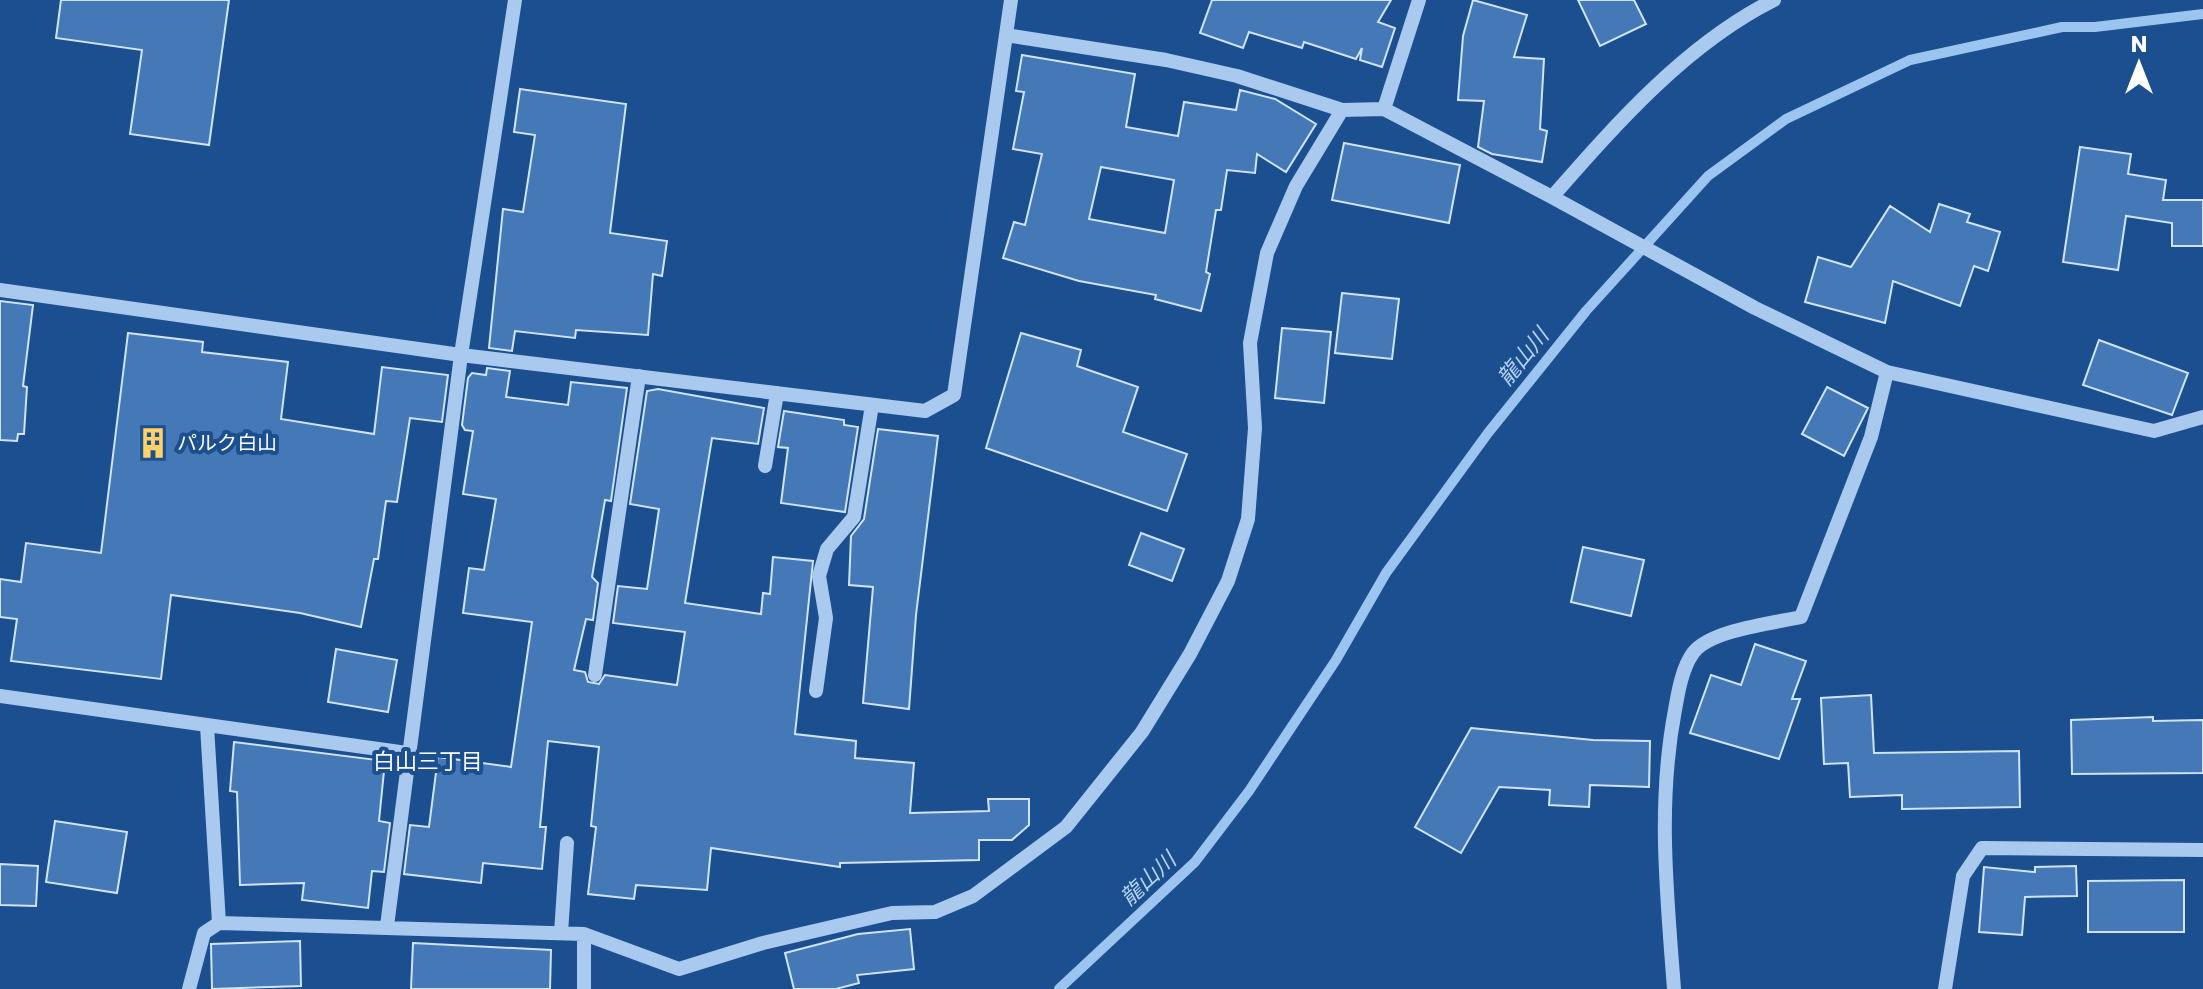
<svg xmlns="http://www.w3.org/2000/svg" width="2203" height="989" font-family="Poppins,'Noto Sans JP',sans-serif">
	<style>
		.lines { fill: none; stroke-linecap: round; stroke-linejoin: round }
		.stream { stroke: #9cc4f0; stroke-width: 10 }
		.building { fill: #4478b7; stroke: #cfe3fa; stroke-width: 2; fill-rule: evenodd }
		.minor { stroke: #a9c9ee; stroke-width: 14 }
		.labels { text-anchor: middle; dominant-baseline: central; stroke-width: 8; stroke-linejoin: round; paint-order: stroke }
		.poi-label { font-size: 20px; fill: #fff; stroke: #1b4f8f; text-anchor: start }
		.water-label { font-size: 22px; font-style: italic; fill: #b5d3f5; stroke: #1b4f8f }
		.neighbourhood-label { font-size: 22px; fill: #fff; stroke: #1b4f8f }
	</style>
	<rect width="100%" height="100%" fill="#1b4f8f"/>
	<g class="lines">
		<!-- stream -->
		<path class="stream" d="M 1059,989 L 1195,862 L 1249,791 L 1336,660 L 1386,573 L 1488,433 L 1586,311 L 1708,176 L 1786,119 L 1910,60 L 2062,27 L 2095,27 L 2203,14"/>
	</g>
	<!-- building -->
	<path class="building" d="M 61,0 L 229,0 L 209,145 L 130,134 L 142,50 L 56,38 Z
		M 1212,0 L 1391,0 L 1378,22 L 1395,28 L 1382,67 L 1360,60 L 1362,48 L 1356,59 L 1304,42 L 1302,48 L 1249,32 L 1243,48 L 1200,33 Z
		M 1473,0 L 1527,15 L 1514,57 L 1544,59 L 1540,129 L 1547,131 L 1542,162 L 1492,154 L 1478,147 L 1484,101 L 1458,100 L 1463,36 Z
		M 1578,0 L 1634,0 L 1646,24 L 1600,46 Z
		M 1022,55 L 1135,74 L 1126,127 L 1178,136 L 1184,102 L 1236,110 L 1240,90 L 1275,99 L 1316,124 L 1286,172 L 1257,154 L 1255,173 L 1227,170 L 1221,210 L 1216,210 L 1206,272 L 1210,274 L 1201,311 L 1155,299 L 1156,295 L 1079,281 L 1003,258 L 1014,222 L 1025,225 L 1042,154 L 1013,149 L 1024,92 L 1016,91 ZM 1101,167 L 1174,180 L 1165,233 L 1089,219 Z
		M 520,89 L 626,104 L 610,233 L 667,241 L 662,276 L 653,274 L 648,335 L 576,330 L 575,338 L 515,331 L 512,351 L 489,348 L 503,209 L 523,212 L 535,135 L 514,132 Z
		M 1344,143 L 1460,165 L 1449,223 L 1332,200 Z
		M 2080,147 L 2131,154 L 2128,174 L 2166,180 L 2163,200 L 2203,200 L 2203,246 L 2172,246 L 2172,223 L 2126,216 L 2118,270 L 2063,262 Z
		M 1939,204 L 1970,214 L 1967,222 L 2000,232 L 1988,271 L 1974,266 L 1960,306 L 1893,281 L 1885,323 L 1805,302 L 1818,257 L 1851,267 L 1890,206 L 1930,232 Z
		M 1342,293 L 1399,299 L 1392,359 L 1335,353 Z
		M 0,301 L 33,305 L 23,386 L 27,387 L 24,434 L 18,434 L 17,441 L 0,440 Z
		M 1282,328 L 1331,332 L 1324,403 L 1275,398 Z
		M 128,333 L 203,342 L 202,352 L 288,362 L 281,419 L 374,434 L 382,367 L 448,375 L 442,422 L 410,418 L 397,502 L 386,501 L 378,559 L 374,559 L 361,627 L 300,613 L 171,595 L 161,679 L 11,661 L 17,619 L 0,617 L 0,579 L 21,582 L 26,543 L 101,553 Z
		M 1021,333 L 1081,350 L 1077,366 L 1138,387 L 1123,432 L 1187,454 L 1167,511 L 986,448 Z
		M 2099,340 L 2188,373 L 2172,415 L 2083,385 Z
		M 487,368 L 510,371 L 506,397 L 568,405 L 571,382 L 627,388 L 611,501 L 605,500 L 592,577 L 598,583 L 593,620 L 586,619 L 574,670 L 585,672 L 588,682 L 599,684 L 605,675 L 677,685 L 685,632 L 613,623 L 618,586 L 647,589 L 659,509 L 630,504 L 647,391 L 658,389 L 764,408 L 758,444 L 712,438 L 685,603 L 761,614 L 763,593 L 770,594 L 773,557 L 813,561 L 795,734 L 856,741 L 855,758 L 914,763 L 910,813 L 989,811 L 988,799 L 1029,799 L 1029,825 L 1012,840 L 979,840 L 979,860 L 840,863 L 840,867 L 711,848 L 707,890 L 636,885 L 634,899 L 588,894 L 596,827 L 591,826 L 599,747 L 548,741 L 540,827 L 546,827 L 542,869 L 483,863 L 481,883 L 404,874 L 410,825 L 429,827 L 438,757 L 511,767 L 532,622 L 463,613 L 469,568 L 484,570 L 496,499 L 463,494 L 473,431 L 465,430 L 462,425 L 468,378 L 472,373 L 486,375 Z
		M 1827,387 L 1868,408 L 1844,456 L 1802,434 Z
		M 784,411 L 844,420 L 844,425 L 858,427 L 845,512 L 781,503 L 788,448 L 778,447 Z
		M 878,429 L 938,436 L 916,615 L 909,709 L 863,703 L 873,587 L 849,585 L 851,536 L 864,519 Z
		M 1141,533 L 1184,549 L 1172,581 L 1129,565 Z
		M 1583,547 L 1644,560 L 1631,616 L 1571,602 Z
		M 1755,644 L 1806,661 L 1792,699 L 1800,699 L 1779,759 L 1690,733 L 1711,675 L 1741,685 Z
		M 336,649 L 397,660 L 388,712 L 328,702 Z
		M 1871,695 L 1874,753 L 2019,751 L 2020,807 L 1902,809 L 1902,795 L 1850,797 L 1848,763 L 1824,764 L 1821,698 Z
		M 2153,717 L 2153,721 L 2203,720 L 2203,773 L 2072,774 L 2071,720 Z
		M 1471,728 L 1593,740 L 1650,741 L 1649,787 L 1590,785 L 1589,807 L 1549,805 L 1550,790 L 1499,787 L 1461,853 L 1415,827 Z
		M 234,742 L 385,761 L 379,821 L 390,823 L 384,872 L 372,871 L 368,908 L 302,900 L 304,883 L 240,885 L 237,792 L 230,791 Z
		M 55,821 L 127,832 L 117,893 L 46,882 Z
		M 0,864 L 38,866 L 36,906 L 0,905 Z
		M 2076,866 L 2077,896 L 2025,897 L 2022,935 L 1979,932 L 1984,867 L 2035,872 L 2035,867 Z
		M 2184,880 L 2184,932 L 2088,932 L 2088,881 Z
		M 910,929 L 914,969 L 857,975 L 859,983 L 836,989 L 794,989 L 785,953 L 858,934 Z
		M 300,941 L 301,986 L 212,989 L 211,944 Z
		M 413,943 L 551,950 L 550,989 L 411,989 Z"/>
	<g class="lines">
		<!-- minor -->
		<path class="minor" d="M 1006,35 L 1166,60 L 1237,76 L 1342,110
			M 1384,109 L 1552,197 C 1616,124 1686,44 1774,0
			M 1552,197 L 1755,308 L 1887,372 L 2154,431 L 2203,417
			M 0,290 L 461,355 L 925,411 L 954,395 L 1011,0
			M 765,466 L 777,393
			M 595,675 L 639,376
			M 816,691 L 826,618 L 819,576 L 827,549 L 854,517 L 872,405
			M 0,696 L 407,753
			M 207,726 L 219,923
			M 387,926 L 461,355 L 515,0
			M 561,933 L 567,843
			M 189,989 L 204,933 L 219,923 L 584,934 L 679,969 L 763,943 L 892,913 L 935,912 L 973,896 L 1066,827 L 1142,732 L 1190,654 L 1228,581 L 1248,519 L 1255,428 L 1250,343 L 1267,253 L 1296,186 L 1342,110 L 1384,109 L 1419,0
			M 584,989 L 584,934
			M 1674,989 C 1667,895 1657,804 1675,710 C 1678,693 1682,668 1693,653 C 1710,630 1774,623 1801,617 L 1871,437 L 1887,372
			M 1945,989 L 1963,876 L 1982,848 L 2203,850"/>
	</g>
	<!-- icons -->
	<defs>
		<symbol id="building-bare" viewBox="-9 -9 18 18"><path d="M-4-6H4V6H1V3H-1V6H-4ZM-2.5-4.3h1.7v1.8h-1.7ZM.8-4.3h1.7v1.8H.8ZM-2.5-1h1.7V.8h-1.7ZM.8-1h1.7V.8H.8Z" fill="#ffd166" stroke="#1b4f8f" stroke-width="2.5" paint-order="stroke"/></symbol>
	</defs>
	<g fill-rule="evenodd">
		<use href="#building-bare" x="131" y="421" width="44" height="44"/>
	</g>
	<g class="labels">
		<!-- poi labels -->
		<g class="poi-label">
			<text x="177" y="443">パルク白山</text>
		</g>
		<!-- water labels -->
		<g class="water-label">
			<text transform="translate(1523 357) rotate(-51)">龍山川</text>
			<text transform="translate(1148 879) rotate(-43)">龍山川</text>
		</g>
		<!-- neighbourhood labels -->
		<g class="neighbourhood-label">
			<text x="428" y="761">白山三丁目</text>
		</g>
	</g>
	<!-- north arrow -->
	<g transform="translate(2139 64)" stroke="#1b4f8f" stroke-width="6" paint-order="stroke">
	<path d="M0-6L14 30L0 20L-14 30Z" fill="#ffffff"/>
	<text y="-12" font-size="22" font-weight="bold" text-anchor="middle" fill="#ffffff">N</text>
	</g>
</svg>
